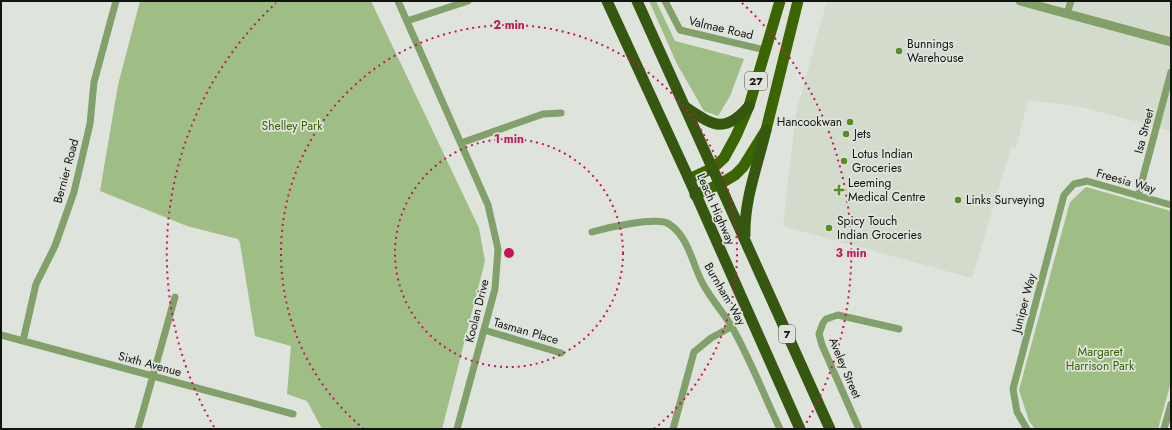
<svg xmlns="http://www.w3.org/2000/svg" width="1172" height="430" font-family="Jost,sans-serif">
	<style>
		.built { fill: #d2dbcc }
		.green { fill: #9ebe86 }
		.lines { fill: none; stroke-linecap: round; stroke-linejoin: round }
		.minor { stroke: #82a06a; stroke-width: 7 }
		.tertiary { stroke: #82a06a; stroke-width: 9 }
		.primary { stroke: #3a6501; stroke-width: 11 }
		.trunk { stroke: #36570f; stroke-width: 11 }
		.ring { fill: none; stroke: #c2185b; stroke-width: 2; stroke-dasharray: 2 4 }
		.poi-dot { fill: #5a8c24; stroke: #dee3db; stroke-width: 1.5 }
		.labels { text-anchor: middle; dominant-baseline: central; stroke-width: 3.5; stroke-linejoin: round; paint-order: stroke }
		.shield { fill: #dee3db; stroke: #4f524e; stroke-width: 1 }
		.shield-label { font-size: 11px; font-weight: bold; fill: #121411 }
		.street-label { font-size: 12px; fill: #121411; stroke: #dee3db }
		.poi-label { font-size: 12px; fill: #121411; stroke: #dee3db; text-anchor: start }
		.park-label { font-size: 12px; fill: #396200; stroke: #dee3db }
		.centre { fill: #c2185b; stroke: #dee3db; stroke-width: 2 }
		.ring-label { font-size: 12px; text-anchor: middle; font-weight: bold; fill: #c2185b; stroke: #dee3db; stroke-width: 3.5; stroke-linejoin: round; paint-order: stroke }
	</style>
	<rect width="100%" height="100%" fill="#dee3db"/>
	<!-- built -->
	<path class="built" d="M 827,1 L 1171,1 L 1171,131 L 1082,107 L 1028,100 L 1016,147 L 1011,147 L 972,278 L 783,226 L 796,113 Z"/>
	<!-- green -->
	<path class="green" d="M 140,1 L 371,1 L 479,228 L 485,261 L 442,429 L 322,429 L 307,401 L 287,394 L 291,346 L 255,336 L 240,243 L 238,239 L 187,226 L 100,191 L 118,85 Z
		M 649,1 L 656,1 L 675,41 L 744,59 L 730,96 L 718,116 L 704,111 L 677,64 Z
		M 1086,187 L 1171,211 L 1171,382 L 1158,429 L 1035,429 L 1029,421 L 1019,390 L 1070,202 Z"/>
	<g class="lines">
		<!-- minor -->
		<path class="minor" d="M 398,1 L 488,205 L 498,249 L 495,289 L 457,429
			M 665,1 L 680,30 L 765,50
			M 1067,14 L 1071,1
			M 407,21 L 468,1
			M 461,143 L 543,114 L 561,113
			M 1138,196 L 1171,72
			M 592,232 C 606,228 657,216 669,224 C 689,237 692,264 703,284 C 711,299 723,312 732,327 C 750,359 764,395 780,429
			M 484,330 L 561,353
			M 1,335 L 293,414
			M 23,341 L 36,284 L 55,246 L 74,192 L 90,124 L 94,82 L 116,1
			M 138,429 L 175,297
			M 673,429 L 694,352 L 711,338 L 731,327
			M 859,429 L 822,345 L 819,334 L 823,323 L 826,319 L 838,315 L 899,329
			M 1027,429 L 1017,412 L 1013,389 L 1064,195 L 1074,184 L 1087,181 L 1171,205
			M 1164,429 L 1171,404"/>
		<!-- tertiary -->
		<path class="tertiary" d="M 1020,1 L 1171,42"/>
		<!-- primary -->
		<path class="primary" d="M 689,179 L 713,168 L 724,158 L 736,136 L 749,106 L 780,1
			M 695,195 L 720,184 L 735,175 L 743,167 L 766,130 L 798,1"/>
		<!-- trunk -->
		<path class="trunk" d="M 607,1 L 689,179 L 800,429
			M 637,1 L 830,429
			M 685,107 C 713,125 724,135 749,106
			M 745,235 C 744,200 758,164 766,130"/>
	</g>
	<!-- distance rings -->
	<g class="ring">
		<circle cx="509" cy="253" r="114"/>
		<path d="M364 429A228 228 0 1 1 654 429"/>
		<path d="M214 427A342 342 0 0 1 276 3M742 3A342 342 0 0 1 804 427"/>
	</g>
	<!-- markers -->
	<g class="poi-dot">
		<circle cx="899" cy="51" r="4"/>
		<circle cx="850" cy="122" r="4"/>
		<circle cx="846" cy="134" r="4"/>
		<circle cx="844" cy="161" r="4"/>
		<path d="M837 184h4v4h4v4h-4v4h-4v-4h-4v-4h4z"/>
		<circle cx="958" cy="200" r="4"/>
		<circle cx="829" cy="228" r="4"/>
	</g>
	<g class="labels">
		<!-- shield labels -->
		<g class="shield">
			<rect x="745" y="72" width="22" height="18" rx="3"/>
			<rect x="779" y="325" width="16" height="18" rx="3"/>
		</g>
		<g class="shield-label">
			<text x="756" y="81">27</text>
			<text x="787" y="334">7</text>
		</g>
		<!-- street labels -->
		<g class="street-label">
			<text transform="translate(721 28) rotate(13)">Valmae Road</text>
			<text transform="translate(1144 131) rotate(-75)">Isa Street</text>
			<text transform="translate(66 171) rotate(-75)">Bernier Road</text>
			<text transform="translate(1126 181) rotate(16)">Freesia Way</text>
			<text transform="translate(716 209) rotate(66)">Leach Highway</text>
			<text transform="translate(725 294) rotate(60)">Burnham Way</text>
			<text transform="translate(1024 303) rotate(-75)">Juniper Way</text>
			<text transform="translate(477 311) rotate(-76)">Koolan Drive</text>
			<text transform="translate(526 331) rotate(16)">Tasman Place</text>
			<text transform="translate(150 364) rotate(15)">Sixth Avenue</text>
			<text transform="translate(845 368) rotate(67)">Aveley Street</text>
		</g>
		<!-- poi labels -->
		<g class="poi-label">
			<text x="907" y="44">Bunnings<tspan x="907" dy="14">Warehouse</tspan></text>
			<text x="842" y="122" text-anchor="end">Hancookwan</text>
			<text x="854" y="134">Jets</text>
			<text x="852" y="154">Lotus Indian<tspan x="852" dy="14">Groceries</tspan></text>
			<text x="848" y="183">Leeming<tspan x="848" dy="14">Medical Centre</tspan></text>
			<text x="966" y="200">Links Surveying</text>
			<text x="837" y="221">Spicy Touch<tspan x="837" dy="14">Indian Groceries</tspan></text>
		</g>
		<!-- park labels -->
		<g class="park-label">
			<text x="292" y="126">Shelley Park</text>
			<text x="1100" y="352">Margaret<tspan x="1100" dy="14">Harrison Park</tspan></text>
		</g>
	</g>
	<circle cx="509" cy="253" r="6" class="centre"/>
	<g class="ring-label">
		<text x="509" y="29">2 min</text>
		<text x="509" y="143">1 min</text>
		<text x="851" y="257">3 min</text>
	</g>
	<!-- border -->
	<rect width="1172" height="430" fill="none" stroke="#121411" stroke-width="4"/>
</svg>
